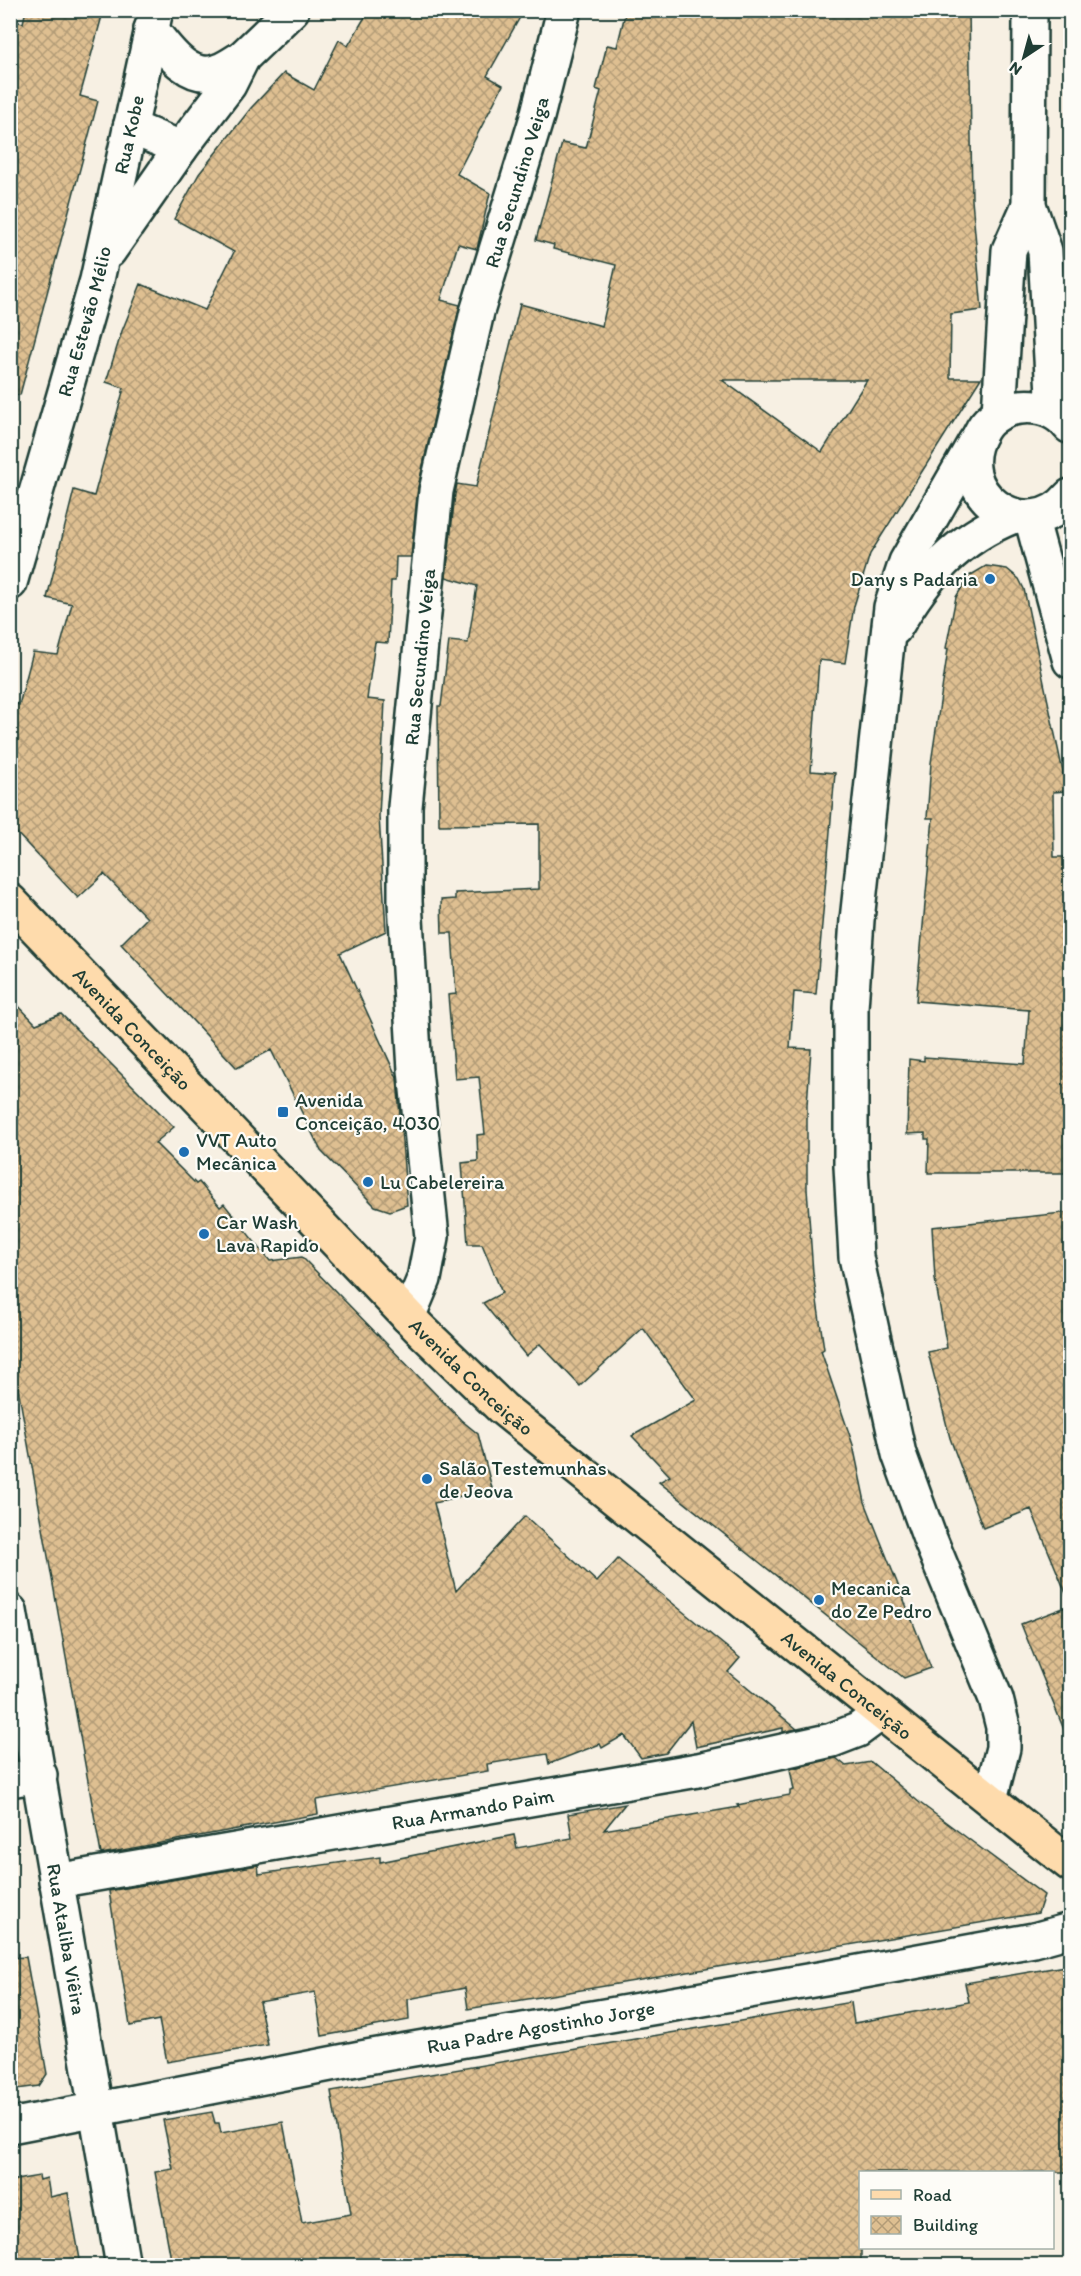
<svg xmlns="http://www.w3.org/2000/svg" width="1081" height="2276" font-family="Itim,sans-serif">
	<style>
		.building { fill: url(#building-cross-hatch); stroke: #1f3d34; stroke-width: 1.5; fill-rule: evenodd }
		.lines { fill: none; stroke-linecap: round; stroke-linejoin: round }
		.minor-casing { stroke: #1f3d34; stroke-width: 38 }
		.major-casing { stroke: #1f3d34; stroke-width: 38 }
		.minor { stroke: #fdfcf7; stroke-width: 33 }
		.major { stroke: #fedbac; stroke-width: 33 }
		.poi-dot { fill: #1f6fb2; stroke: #fdfcf7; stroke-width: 2 }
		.labels { text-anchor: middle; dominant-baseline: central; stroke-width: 4.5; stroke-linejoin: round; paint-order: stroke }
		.street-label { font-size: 20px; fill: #1f3d34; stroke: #fdfcf7 }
		.poi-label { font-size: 20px; fill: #1f3d34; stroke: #fdfcf7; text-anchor: start }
	</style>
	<defs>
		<pattern id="building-cross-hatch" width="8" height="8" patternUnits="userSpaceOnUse" patternTransform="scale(1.5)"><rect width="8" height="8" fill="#debf91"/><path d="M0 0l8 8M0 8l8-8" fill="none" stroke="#b39c77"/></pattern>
	</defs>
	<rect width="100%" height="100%" fill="#f7f0e3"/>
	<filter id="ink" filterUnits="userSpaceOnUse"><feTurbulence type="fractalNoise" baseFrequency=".0167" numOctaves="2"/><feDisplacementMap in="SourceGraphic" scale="12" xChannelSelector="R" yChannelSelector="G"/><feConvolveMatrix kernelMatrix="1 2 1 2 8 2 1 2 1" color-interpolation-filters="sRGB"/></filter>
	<g filter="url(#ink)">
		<!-- building -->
		<path class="building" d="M 26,10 L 80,10 L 102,16 L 80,96 L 98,101 L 20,395 L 10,394 L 10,20 L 23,23 Z
			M 369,10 L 524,10 L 487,76 L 503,85 L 457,174 L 490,193 L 477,249 L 458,244 L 441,300 L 460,305 L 418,487 L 411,557 L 396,557 L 395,581 L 391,581 L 388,643 L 375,642 L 367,699 L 385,701 L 379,816 L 386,931 L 340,953 L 397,1078 L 407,1205 L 390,1211 L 375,1206 L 321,1151 L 271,1050 L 237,1068 L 121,944 L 147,918 L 104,874 L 78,898 L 10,826 L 10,701 L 19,705 L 33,652 L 58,655 L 72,604 L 47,598 L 74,490 L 94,496 L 124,388 L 106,382 L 122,331 L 141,284 L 205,310 L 234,252 L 174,219 L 199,174 L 251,108 L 284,73 L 314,90 L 339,40 L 348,46 Z
			M 626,10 L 969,10 L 972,200 L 982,310 L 951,314 L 950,378 L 981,378 L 870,554 L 854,606 L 845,663 L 819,660 L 811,771 L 835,773 L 816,994 L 794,992 L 790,1048 L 811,1049 L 807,1105 L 807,1189 L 813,1273 L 824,1349 L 821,1351 L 853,1445 L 865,1502 L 931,1668 L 904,1678 L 659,1482 L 670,1476 L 632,1436 L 696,1400 L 643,1328 L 580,1386 L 540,1344 L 526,1356 L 483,1303 L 502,1293 L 482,1244 L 468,1244 L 462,1163 L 478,1161 L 477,1135 L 485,1134 L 479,1077 L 455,1079 L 448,995 L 456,994 L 452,933 L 442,933 L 441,900 L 455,899 L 455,893 L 539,889 L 539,824 L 439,825 L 438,706 L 441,706 L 449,641 L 468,643 L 477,586 L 446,577 L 455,494 L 457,484 L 476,487 L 520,304 L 602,326 L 616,265 L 553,249 L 554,245 L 536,240 L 562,143 L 586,148 L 601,91 L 596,89 L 607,45 L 617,47 ZM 722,380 L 867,380 L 822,452 Z
			M 986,566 L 1007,569 L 1019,579 L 1024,589 L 1067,791 L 1053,792 L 1054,857 L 1071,857 L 1071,1173 L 928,1173 L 929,1139 L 925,1139 L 925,1133 L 907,1134 L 909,1059 L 924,1061 L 924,1057 L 1025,1064 L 1029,1010 L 916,1001 L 933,818 L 927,818 L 931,763 L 948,649 L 946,648 L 956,597 L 969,576 Z
			M 10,997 L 36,1024 L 61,1014 L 174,1127 L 155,1143 L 196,1184 L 199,1182 L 220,1207 L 224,1204 L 270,1261 L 302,1257 L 461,1420 L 478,1434 L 492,1488 L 434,1503 L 456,1591 L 525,1516 L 597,1582 L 618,1559 L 740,1658 L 728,1672 L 797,1729 L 783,1732 L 783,1728 L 696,1747 L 691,1721 L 666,1753 L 641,1758 L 624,1735 L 602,1748 L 600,1744 L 549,1764 L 547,1754 L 487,1764 L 488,1771 L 316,1800 L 318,1814 L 101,1854 L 10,1343 Z
			M 1071,1212 L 1071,1603 L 1070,1603 L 1031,1509 L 983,1528 L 950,1438 L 928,1352 L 947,1348 L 935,1279 L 932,1227 Z
			M 1071,1605 L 1071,1741 L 1069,1742 L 1021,1624 Z
			M 836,1758 L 846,1766 L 871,1762 L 920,1803 L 1044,1895 L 1038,1913 L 468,2009 L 465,1988 L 408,1999 L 409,2020 L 322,2036 L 315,1992 L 259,2002 L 268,2045 L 167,2062 L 159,2020 L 130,2026 L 109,1891 L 258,1865 L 259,1874 L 380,1857 L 380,1862 L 514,1835 L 517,1848 L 572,1838 L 568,1814 L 625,1804 L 604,1830 L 739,1807 L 737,1805 L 790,1795 L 790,1791 L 794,1790 L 790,1769 Z
			M 26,1957 L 47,2074 L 39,2086 L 10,2090 L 10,1958 Z
			M 1071,1965 L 1071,2172 L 861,2172 L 861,2265 L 172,2265 L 155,2172 L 173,2169 L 163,2120 L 212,2112 L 215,2123 L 219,2123 L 221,2133 L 283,2122 L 302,2223 L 351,2214 L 331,2091 L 851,2002 L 854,2023 L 969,2002 L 965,1983 Z
			M 39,2176 L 40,2180 L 47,2178 L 50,2197 L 68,2193 L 81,2265 L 10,2265 L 10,2181 Z"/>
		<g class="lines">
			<defs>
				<g id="minor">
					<path d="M 1030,10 L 1029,205 L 1045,251 L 1054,412"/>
					<path d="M 151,29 C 166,48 189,83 218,71 C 227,68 235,62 243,57"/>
					<path d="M 130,127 L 181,148"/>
					<path d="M 109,251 L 181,148 L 229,85 L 243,57 L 292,10"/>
					<path d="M 999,413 L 1009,250 L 1029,205"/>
					<path d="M 1069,426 C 1057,411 1039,405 1020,407 C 1006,408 989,417 982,430 C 945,491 1026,550 1070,496"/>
					<path d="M 975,442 L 906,562 L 891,607 L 857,920 L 851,1008 L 851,1166 L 856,1257 L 899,1454 L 930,1539 L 996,1699 L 1003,1727 L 1003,1748 L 990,1799"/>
					<path d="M 1031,517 L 1070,661"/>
					<path id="s1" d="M 10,583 L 97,280 L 156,10"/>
					<path d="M 895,628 C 926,575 956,539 1014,516"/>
					<path id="s2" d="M 408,1317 L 424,1279 L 432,1237 L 415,1070 L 405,902 L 405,807 L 436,491 L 477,312 L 537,117 L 564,10"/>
					<path id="s3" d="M 10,1611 L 123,2266"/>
					<path d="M 10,1780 L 40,1775"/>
					<path id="s4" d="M 56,1881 L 698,1770 L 832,1740 L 858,1730 L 881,1713"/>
					<path id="s5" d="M 10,2126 L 361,2058 L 842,1975 L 1034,1940 L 1070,1930"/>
				</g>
				<g id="major">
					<path id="s6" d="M 10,901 L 419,1328 L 502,1408 L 1070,1864"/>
				</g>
			</defs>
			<!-- minor casing -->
			<use href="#minor" class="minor-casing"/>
			<!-- major casing -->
			<use href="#major" class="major-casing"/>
			<!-- minor -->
			<use href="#minor" class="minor"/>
			<!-- major -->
			<use href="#major" class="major"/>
		</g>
	</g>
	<!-- markers -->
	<g class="poi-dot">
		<circle cx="990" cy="579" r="6"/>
		<rect x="277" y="1106" width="12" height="12" rx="3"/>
		<circle cx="184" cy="1152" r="6"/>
		<circle cx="368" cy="1182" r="6"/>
		<circle cx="204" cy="1234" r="6"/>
		<circle cx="427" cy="1479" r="6"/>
		<circle cx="819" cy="1600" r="6"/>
	</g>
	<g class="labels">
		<!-- street labels -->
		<g class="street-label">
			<text stroke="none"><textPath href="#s1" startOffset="464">Rua Kobe</textPath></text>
			<text stroke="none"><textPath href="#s2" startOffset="1152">Rua Secundino Veiga</textPath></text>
			<text stroke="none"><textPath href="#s1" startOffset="272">Rua Estevão Mélio</textPath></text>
			<text stroke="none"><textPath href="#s2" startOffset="666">Rua Secundino Veiga</textPath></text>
			<text stroke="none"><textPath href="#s6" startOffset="177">Avenida Conceição</textPath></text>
			<text stroke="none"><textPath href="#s6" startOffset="663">Avenida Conceição</textPath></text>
			<text stroke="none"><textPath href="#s6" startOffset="1149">Avenida Conceição</textPath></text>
			<text stroke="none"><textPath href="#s4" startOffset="423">Rua Armando Paim</textPath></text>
			<text stroke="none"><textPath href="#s3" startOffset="333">Rua Ataliba Viêira</textPath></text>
			<text stroke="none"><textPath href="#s5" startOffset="540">Rua Padre Agostinho Jorge</textPath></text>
		</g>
		<!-- poi labels -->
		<g class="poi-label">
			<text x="978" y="579" text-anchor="end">Dany s Padaria</text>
			<text x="295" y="1100">Avenida<tspan x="295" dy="23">Conceição, 4030</tspan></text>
			<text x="196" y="1140">VVT Auto<tspan x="196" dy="23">Mecânica</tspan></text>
			<text x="380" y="1182">Lu Cabelereira</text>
			<text x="216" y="1222">Car Wash<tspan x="216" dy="23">Lava Rapido</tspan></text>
			<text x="439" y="1468">Salão Testemunhas<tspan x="439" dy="23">de Jeova</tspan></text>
			<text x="831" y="1588">Mecanica<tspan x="831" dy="23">do Ze Pedro</tspan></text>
		</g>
	</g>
	<!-- margin -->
	<rect width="1081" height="2276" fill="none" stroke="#fdfcf7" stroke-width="36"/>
	<rect x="18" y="18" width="1045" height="2240" fill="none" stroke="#1f3d34" stroke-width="2" filter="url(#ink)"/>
	<!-- legend -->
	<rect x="859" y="2171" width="195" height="78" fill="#fdfcf7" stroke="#a4b0a9" stroke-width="1.5"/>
	<rect x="871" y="2190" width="30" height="9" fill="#fedbac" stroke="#a4b0a9" stroke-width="1.5"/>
	<text x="913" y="2201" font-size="18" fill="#1f3d34">Road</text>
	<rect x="871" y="2216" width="30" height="18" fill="url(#building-cross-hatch)" stroke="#a4b0a9" stroke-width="1.5"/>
	<text x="913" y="2231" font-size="18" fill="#1f3d34">Building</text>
	<!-- north arrow -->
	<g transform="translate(1024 57) rotate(216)" stroke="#fdfcf7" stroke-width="4.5" paint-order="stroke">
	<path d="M0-4.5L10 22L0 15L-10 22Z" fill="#1f3d34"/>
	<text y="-9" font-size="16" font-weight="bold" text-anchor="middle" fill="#1f3d34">N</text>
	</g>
</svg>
